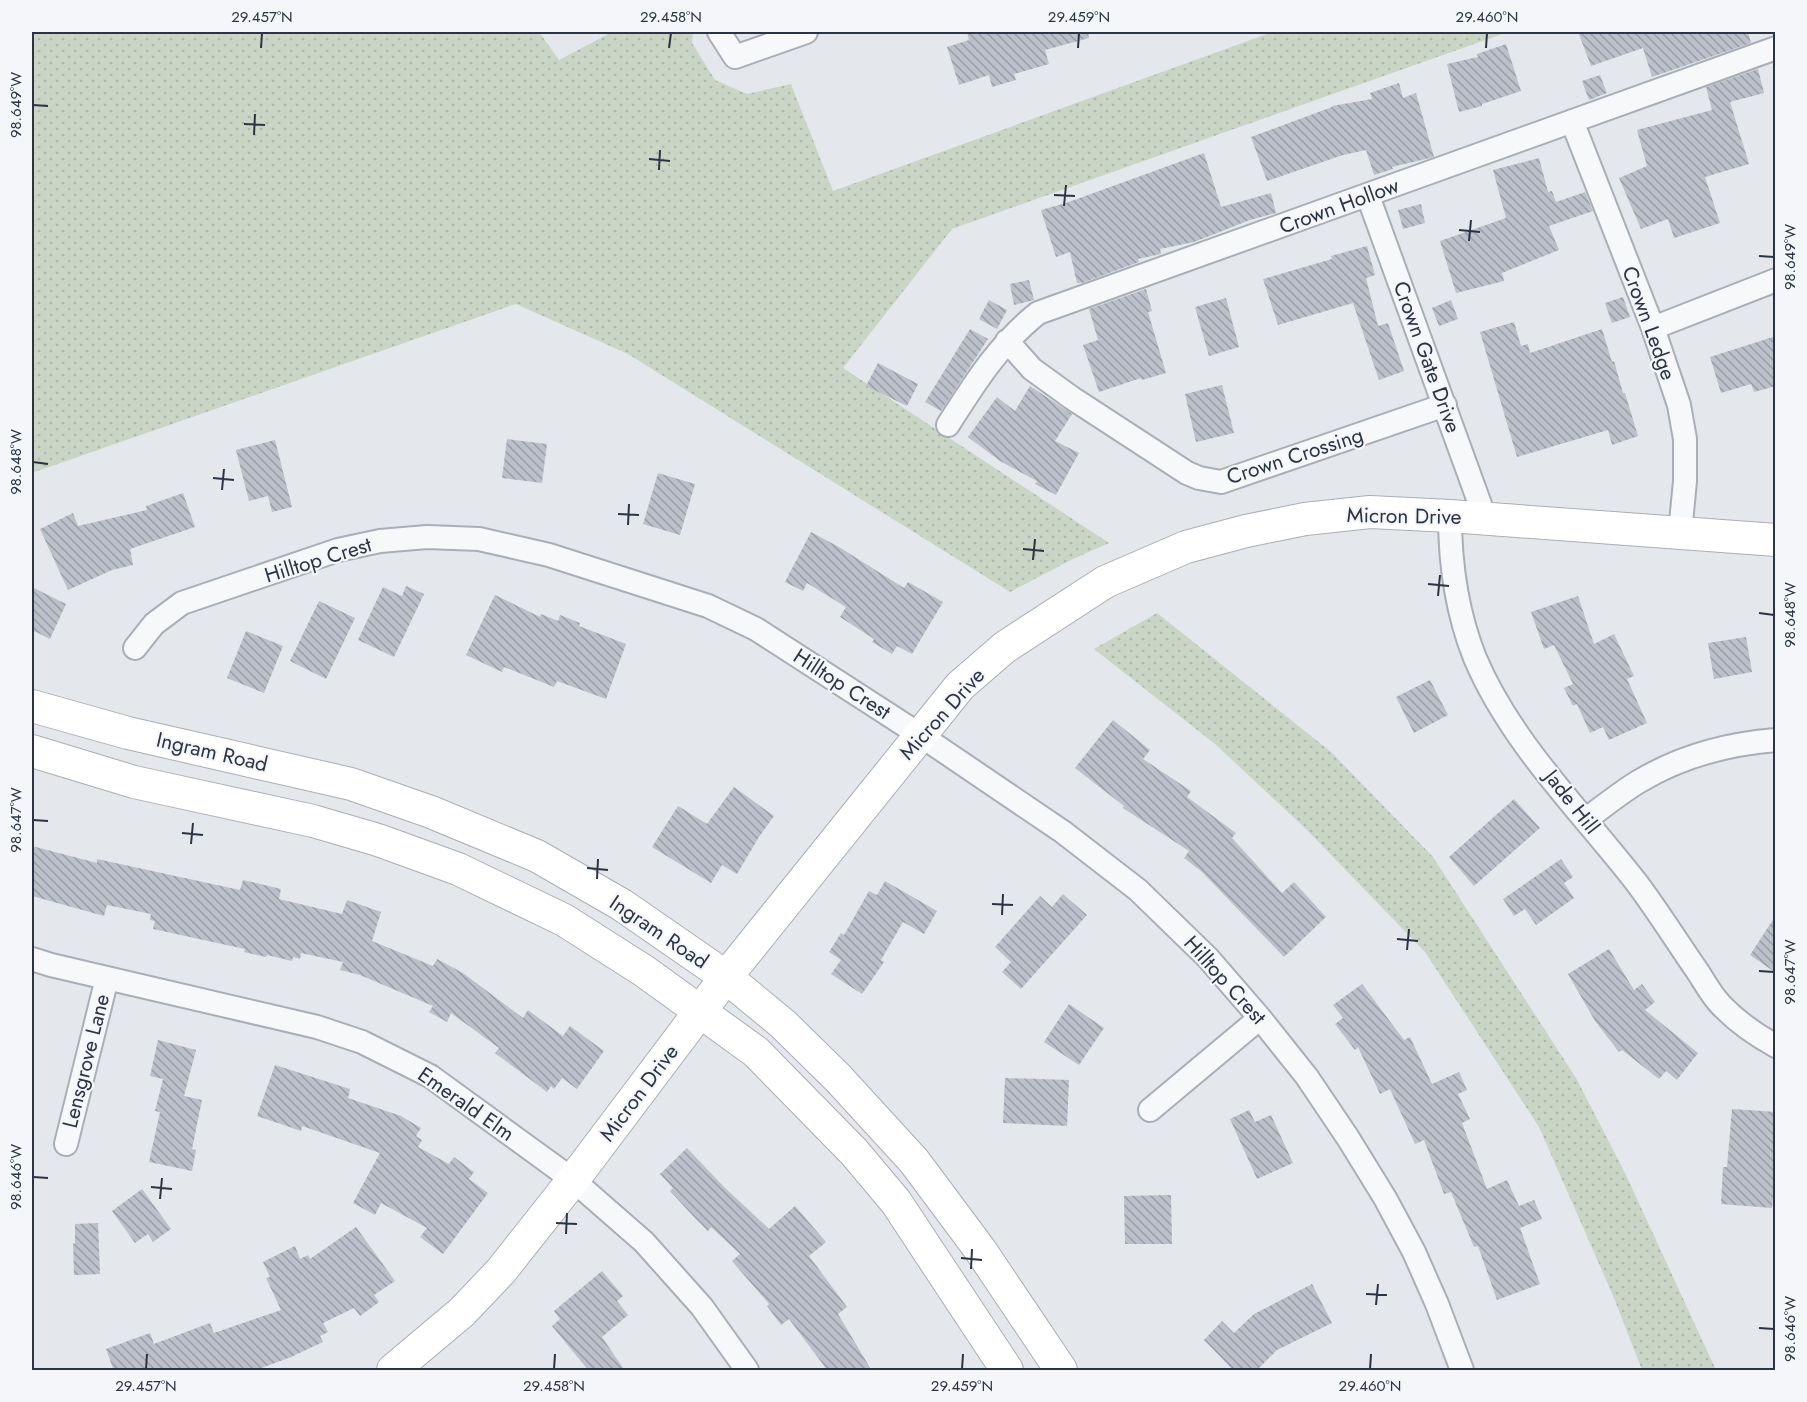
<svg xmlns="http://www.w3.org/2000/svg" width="1807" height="1402" font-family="Jost,sans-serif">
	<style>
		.grass { fill: url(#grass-dots) }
		.building { fill: url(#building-back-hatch) }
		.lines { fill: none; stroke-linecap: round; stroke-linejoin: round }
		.street-casing { stroke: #a9aeb7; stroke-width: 26 }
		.secondary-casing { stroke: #a9aeb7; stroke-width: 34 }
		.street { stroke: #f7f8fa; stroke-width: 22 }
		.secondary { stroke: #fff; stroke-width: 32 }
		.ticks { fill: none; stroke: #2b3445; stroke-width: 2 }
		.labels { text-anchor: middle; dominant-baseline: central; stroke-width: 4.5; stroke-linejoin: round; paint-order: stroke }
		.street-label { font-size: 21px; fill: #2b3445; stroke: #f4f6f9 }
		.neatline { fill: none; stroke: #2b3445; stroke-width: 2 }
		.ticks-label { font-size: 15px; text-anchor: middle; fill: #2b3445 }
	</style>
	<defs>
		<pattern id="grass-dots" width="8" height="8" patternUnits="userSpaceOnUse" patternTransform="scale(1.5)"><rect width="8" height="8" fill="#c9d6c5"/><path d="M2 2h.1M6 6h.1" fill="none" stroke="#adb8ab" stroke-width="1.8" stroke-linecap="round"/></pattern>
		<pattern id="building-back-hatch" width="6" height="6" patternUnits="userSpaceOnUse" patternTransform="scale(1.5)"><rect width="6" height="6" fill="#bbc0ca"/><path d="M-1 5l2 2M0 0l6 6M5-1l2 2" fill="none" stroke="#989da6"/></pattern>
	</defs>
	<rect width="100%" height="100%" fill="#e4e7ec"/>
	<!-- grass -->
	<path class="grass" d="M 32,32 L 539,32 L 559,60 L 612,32 L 693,32 L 692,43 L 715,80 L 747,94 L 791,84 L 833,191 L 1273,32 L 1508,32 L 952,229 L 843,368 L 1109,543 L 1073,559 L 1010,592 L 628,354 L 516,304 L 32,473 Z
		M 1157,613 L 1331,752 L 1433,857 L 1576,1078 L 1625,1173 L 1716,1370 L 1642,1370 L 1614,1298 L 1539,1127 L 1425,952 L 1306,829 L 1215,744 L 1094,649 Z"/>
	<!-- building -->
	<path class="building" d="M 967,32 L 1088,32 L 1089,38 L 1045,50 L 1049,64 L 1014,74 L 1016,80 L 992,87 L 989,75 L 959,85 L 947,47 L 969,40 Z
		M 1578,32 L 1748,32 L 1751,43 L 1652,77 L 1643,48 L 1591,66 Z
		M 1506,44 L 1521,91 L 1482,104 L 1482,106 L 1459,112 L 1447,64 L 1478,57 L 1477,54 Z
		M 1758,69 L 1764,93 L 1730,102 L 1749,164 L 1705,177 L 1720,223 L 1674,238 L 1668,219 L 1641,229 L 1619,178 L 1647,166 L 1637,130 L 1712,110 L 1706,87 Z
		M 1600,75 L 1607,93 L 1589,100 L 1582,81 Z
		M 1399,83 L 1403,98 L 1416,93 L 1434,157 L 1392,167 L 1393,169 L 1374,175 L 1366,150 L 1343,155 L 1267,181 L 1251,137 L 1332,107 L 1332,106 L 1372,99 L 1370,93 Z
		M 1204,153 L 1221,207 L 1271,193 L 1276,213 L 1250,220 L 1194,242 L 1160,249 L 1161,254 L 1138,259 L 1139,262 L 1082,283 L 1077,283 L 1070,252 L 1056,257 L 1041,210 L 1066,203 Z
		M 1539,158 L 1548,192 L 1552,191 L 1556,202 L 1585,192 L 1593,211 L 1549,226 L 1559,250 L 1502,273 L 1504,281 L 1456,293 L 1440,241 L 1506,218 L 1493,170 Z
		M 1421,204 L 1425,223 L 1403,229 L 1398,210 Z
		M 1367,246 L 1375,275 L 1366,278 L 1378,326 L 1388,323 L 1404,371 L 1379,380 L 1353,303 L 1278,325 L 1263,279 L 1332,259 L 1331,256 Z
		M 1029,280 L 1034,300 L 1014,305 L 1010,284 Z
		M 1146,289 L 1152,311 L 1148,312 L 1166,373 L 1142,380 L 1141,378 L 1099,392 L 1083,345 L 1098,340 L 1089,309 Z
		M 1623,297 L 1630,317 L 1612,323 L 1605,303 Z
		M 1226,298 L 1239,347 L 1209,356 L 1195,307 Z
		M 989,300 L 1007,310 L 997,329 L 979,319 Z
		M 1451,300 L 1458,319 L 1439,326 L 1432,308 Z
		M 1514,322 L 1521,346 L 1528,344 L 1530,353 L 1602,329 L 1612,362 L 1614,361 L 1623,393 L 1625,393 L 1638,436 L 1612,445 L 1608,430 L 1517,457 L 1480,332 Z
		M 970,329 L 988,339 L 941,411 L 925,402 Z
		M 1776,336 L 1776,386 L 1754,392 L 1751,384 L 1721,393 L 1710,357 Z
		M 878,363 L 918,384 L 907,406 L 866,386 Z
		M 1222,385 L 1234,433 L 1196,442 L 1185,394 Z
		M 1030,386 L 1072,414 L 1055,441 L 1079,453 L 1056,495 L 1035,484 L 1037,481 L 1000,461 L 968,437 L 997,397 L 1015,411 Z
		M 507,439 L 547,444 L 542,483 L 502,478 Z
		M 275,440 L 292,507 L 272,512 L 268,496 L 249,501 L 236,450 Z
		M 658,473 L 695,484 L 680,535 L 643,524 Z
		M 183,493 L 195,527 L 130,549 L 133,565 L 112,570 L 68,590 L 40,529 L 73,513 L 78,526 L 147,510 L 146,506 Z
		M 811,532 L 839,547 L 904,588 L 908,582 L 943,602 L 912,654 L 897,646 L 892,654 L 872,642 L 874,639 L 840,617 L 846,607 L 807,583 L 803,591 L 785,582 Z
		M 406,586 L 424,594 L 394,657 L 358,640 L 383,587 L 402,596 Z
		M 32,587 L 66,604 L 50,639 L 32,630 Z
		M 495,595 L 540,617 L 541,614 L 558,621 L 560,615 L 580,623 L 579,626 L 626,644 L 606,699 L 557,681 L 554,687 L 504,667 L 502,672 L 466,655 Z
		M 1578,596 L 1594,644 L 1614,634 L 1634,676 L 1627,679 L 1647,723 L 1609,740 L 1603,727 L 1590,733 L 1577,704 L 1573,706 L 1564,688 L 1573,684 L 1554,645 L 1544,649 L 1531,612 Z
		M 319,601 L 355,618 L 326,679 L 290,661 Z
		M 246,631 L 283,646 L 264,693 L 227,678 Z
		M 1746,637 L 1752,672 L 1714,679 L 1708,643 Z
		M 1430,680 L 1448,715 L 1414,733 L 1396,697 Z
		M 1113,720 L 1150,750 L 1143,759 L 1191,791 L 1187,797 L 1236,833 L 1232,838 L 1282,893 L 1294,882 L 1326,917 L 1284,957 L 1201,871 L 1184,858 L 1189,851 L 1123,808 L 1124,806 L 1075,768 Z
		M 734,787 L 774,816 L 759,837 L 737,874 L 722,865 L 711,883 L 652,847 L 678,806 L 707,824 Z
		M 1514,799 L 1540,828 L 1474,886 L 1449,857 Z
		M 32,846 L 97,863 L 97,859 L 240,890 L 243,880 L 281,889 L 279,899 L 342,914 L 347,900 L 381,912 L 372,941 L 433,966 L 437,959 L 463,973 L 523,1018 L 528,1010 L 563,1036 L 570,1026 L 604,1051 L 577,1089 L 562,1078 L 554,1089 L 551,1086 L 547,1092 L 495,1053 L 499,1048 L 451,1013 L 447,1022 L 429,1012 L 433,1006 L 360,975 L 340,970 L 343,962 L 301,953 L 300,959 L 293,957 L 292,961 L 267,955 L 266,957 L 244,952 L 245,949 L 153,929 L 155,921 L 150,920 L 151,914 L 107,905 L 104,916 L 32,896 Z
		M 1561,859 L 1573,877 L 1564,883 L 1574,898 L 1536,925 L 1525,909 L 1514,916 L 1503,899 Z
		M 885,881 L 937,911 L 924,934 L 903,922 L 881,960 L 884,962 L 862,994 L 831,974 L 841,960 L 829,952 L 841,933 L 844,935 L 869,891 L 877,895 Z
		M 1063,894 L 1087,915 L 1021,989 L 1002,972 L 1011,962 L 995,947 L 1040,896 L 1052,907 Z
		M 1776,915 L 1776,973 L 1750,955 Z
		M 1609,949 L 1634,990 L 1642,984 L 1655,1002 L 1645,1010 L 1698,1053 L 1677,1080 L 1666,1071 L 1659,1079 L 1622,1050 L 1619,1052 L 1595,1021 L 1568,974 Z
		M 1362,984 L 1404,1040 L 1410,1037 L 1432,1084 L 1459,1072 L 1467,1090 L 1458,1094 L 1470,1119 L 1462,1123 L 1487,1189 L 1507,1180 L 1519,1206 L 1534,1200 L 1542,1219 L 1520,1228 L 1540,1284 L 1497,1300 L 1478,1246 L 1474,1247 L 1451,1192 L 1444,1194 L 1424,1140 L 1415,1144 L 1390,1089 L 1380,1094 L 1358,1047 L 1355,1050 L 1335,1024 L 1343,1018 L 1333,1005 Z
		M 1069,1004 L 1104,1028 L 1079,1065 L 1044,1042 Z
		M 158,1040 L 196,1050 L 184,1096 L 202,1100 L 192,1149 L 196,1150 L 192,1171 L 149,1162 L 160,1112 L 155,1111 L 163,1079 L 150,1076 Z
		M 275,1065 L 350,1089 L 348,1098 L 401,1116 L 421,1128 L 416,1136 L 422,1140 L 418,1147 L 449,1164 L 454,1157 L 474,1172 L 469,1179 L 488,1193 L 443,1254 L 420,1237 L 427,1228 L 381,1203 L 375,1215 L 353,1203 L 380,1153 L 302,1126 L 301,1131 L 257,1116 Z
		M 1005,1078 L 1069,1080 L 1067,1126 L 1003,1123 Z
		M 1732,1109 L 1776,1112 L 1776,1161 L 1772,1208 L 1721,1204 L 1723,1167 L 1727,1167 Z
		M 1249,1110 L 1255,1122 L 1271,1115 L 1293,1163 L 1257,1179 L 1230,1119 Z
		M 687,1148 L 724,1187 L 769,1229 L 795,1206 L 826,1242 L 809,1256 L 847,1307 L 838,1314 L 872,1371 L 828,1371 L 789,1319 L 781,1325 L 767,1306 L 769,1304 L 732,1261 L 740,1254 L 711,1227 L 708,1231 L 694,1217 L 670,1191 L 673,1188 L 660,1174 Z
		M 142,1189 L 171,1229 L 153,1242 L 148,1234 L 135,1243 L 112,1211 Z
		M 1171,1195 L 1172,1244 L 1125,1244 L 1124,1196 Z
		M 98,1223 L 100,1274 L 74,1275 L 73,1243 L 75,1244 L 75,1224 Z
		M 356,1227 L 395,1281 L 374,1295 L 379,1302 L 360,1316 L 354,1308 L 323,1323 L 328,1332 L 320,1336 L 323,1342 L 291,1357 L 253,1371 L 114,1371 L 106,1349 L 150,1333 L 154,1344 L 210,1323 L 214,1333 L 281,1310 L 266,1278 L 270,1277 L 263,1262 L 295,1246 L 300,1259 L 308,1255 L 310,1259 Z
		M 602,1271 L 623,1296 L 617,1301 L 628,1315 L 602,1337 L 625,1371 L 589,1371 L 552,1326 L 560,1319 L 554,1311 Z
		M 1312,1284 L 1332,1323 L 1277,1350 L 1256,1371 L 1234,1371 L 1204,1340 L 1222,1321 L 1234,1333 L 1254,1314 Z"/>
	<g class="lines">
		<defs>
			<path id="street" d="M 719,32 L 735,57 L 806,32
				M 1572,121 L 1653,328 L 1679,405 L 1685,439 L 1685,481 L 1680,533
				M 1368,196 L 1485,518
				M 1653,328 L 1776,280
				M 1007,341 L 1032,369 L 1072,398 L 1187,473 L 1199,478 L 1221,482 L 1445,405
				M 948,425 C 974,384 999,344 1038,313 L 1776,48
				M 1450,516 C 1450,564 1457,613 1475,658 C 1511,743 1580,810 1636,882 C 1658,911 1677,942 1698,972 C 1705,983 1712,996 1721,1005 C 1737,1022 1756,1035 1776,1046
				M 135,648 L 154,624 L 182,603 L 338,550 L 380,541 L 427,537 L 479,539 L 549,555 L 708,606 L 756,629 L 920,735 L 1063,832 L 1138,890 L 1208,958 L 1260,1018 L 1307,1077 L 1348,1138 L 1385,1198 L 1414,1252 L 1437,1304 L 1462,1370
				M 1585,820 C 1603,807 1620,793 1638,782 C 1681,756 1726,744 1776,740
				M 32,959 L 51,965 L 317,1027 L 362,1042 L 430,1076 L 573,1180 L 644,1242 L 702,1307 L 747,1370
				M 1150,1110 L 1260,1018
				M 66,1144 L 107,978"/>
			<path id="secondary" d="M 32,706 L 128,733 L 351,784 L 431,812 L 537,856 L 622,905 L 726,977 L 783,1024 L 838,1078 L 914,1161 L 981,1251 L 1061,1370
				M 32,751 L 134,782 L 313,821 L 378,840 L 458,869 L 564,920 L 644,971 L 756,1052 L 854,1152 L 896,1202 L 1007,1370
				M 393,1370 L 462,1312 L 501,1271 L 573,1180 L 726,977 L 960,686 L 1005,647 L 1105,582 L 1186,547 L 1246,531 L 1305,519 L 1370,512 L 1450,516 L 1776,540"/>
		</defs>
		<!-- street casing -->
		<use href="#street" class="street-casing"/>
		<!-- secondary casing -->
		<use href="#secondary" class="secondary-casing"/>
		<!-- street -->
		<use href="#street" class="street"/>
		<!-- secondary -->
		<use href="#secondary" class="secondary"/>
	</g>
	<!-- ticks -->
	<path class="ticks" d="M 261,48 L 262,33M 669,48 L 671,33M 1078,48 L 1079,33M 1486,48 L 1487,33M 33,105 L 48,106M 244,124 L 265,125M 254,135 L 255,114M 649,159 L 670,161M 659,170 L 660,150M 1054,195 L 1075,196M 1064,206 L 1066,185M 1459,230 L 1480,232M 1469,241 L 1471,220M 1759,256 L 1774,257M 33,462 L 48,464M 213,478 L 234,480M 222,490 L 224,469M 618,514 L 639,515M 628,525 L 629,504M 1023,549 L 1044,551M 1033,560 L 1035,539M 1428,584 L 1449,586M 1438,596 L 1440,575M 1759,613 L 1774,615M 33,820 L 48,821M 182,833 L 203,835M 191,844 L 193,823M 587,868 L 608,870M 597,879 L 598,859M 992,904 L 1013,905M 1002,915 L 1003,894M 1397,939 L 1418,941M 1407,950 L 1409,929M 1759,971 L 1774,972M 33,1177 L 48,1178M 151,1187 L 172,1189M 160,1199 L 162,1178M 556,1223 L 577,1224M 566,1234 L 567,1213M 961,1258 L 982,1260M 971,1269 L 972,1249M 1366,1294 L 1387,1295M 1376,1305 L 1378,1284M 1759,1328 L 1774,1329M 146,1369 L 147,1354M 554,1369 L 555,1354M 962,1369 L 963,1354M 1370,1369 L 1371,1354"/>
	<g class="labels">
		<!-- street labels -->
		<g class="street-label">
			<text transform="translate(1339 206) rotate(-20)">Crown Hollow</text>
			<text transform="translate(1649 323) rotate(70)">Crown Ledge</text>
			<text transform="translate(1427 357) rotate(70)">Crown Gate Drive</text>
			<text transform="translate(1295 456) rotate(-18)">Crown Crossing</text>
			<text transform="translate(1404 516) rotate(1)">Micron Drive</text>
			<text transform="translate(318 560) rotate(-17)">Hilltop Crest</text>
			<text transform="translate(842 684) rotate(33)">Hilltop Crest</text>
			<text transform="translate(942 714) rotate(-48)">Micron Drive</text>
			<text transform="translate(212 752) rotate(13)">Ingram Road</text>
			<text transform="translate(1572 802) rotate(52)">Jade Hill</text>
			<text transform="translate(659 932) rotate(34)">Ingram Road</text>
			<text transform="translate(1225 980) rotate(48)">Hilltop Crest</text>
			<text transform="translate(86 1061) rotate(-76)">Lensgrove Lane</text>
			<text transform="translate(639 1093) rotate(-53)">Micron Drive</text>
			<text transform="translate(466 1104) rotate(35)">Emerald Elm</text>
		</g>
	</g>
	<!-- border -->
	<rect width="1807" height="1402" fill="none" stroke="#f4f6f9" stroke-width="66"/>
	<rect x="33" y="33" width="1741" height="1336" class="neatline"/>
	<g class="ticks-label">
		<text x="262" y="22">29.457°N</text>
		<text x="671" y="22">29.458°N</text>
		<text x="1079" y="22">29.459°N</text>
		<text x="1487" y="22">29.460°N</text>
		<text transform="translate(16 105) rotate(-90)" y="5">98.649°W</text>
		<text transform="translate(1790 257) rotate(-90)" y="5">98.649°W</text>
		<text transform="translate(16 462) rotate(-90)" y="5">98.648°W</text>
		<text transform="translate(1790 615) rotate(-90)" y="5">98.648°W</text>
		<text transform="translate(16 820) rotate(-90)" y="5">98.647°W</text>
		<text transform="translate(1790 972) rotate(-90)" y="5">98.647°W</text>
		<text transform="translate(16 1177) rotate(-90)" y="5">98.646°W</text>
		<text transform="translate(1790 1329) rotate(-90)" y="5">98.646°W</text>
		<text x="146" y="1391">29.457°N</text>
		<text x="554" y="1391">29.458°N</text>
		<text x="962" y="1391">29.459°N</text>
		<text x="1370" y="1391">29.460°N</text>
	</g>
</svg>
